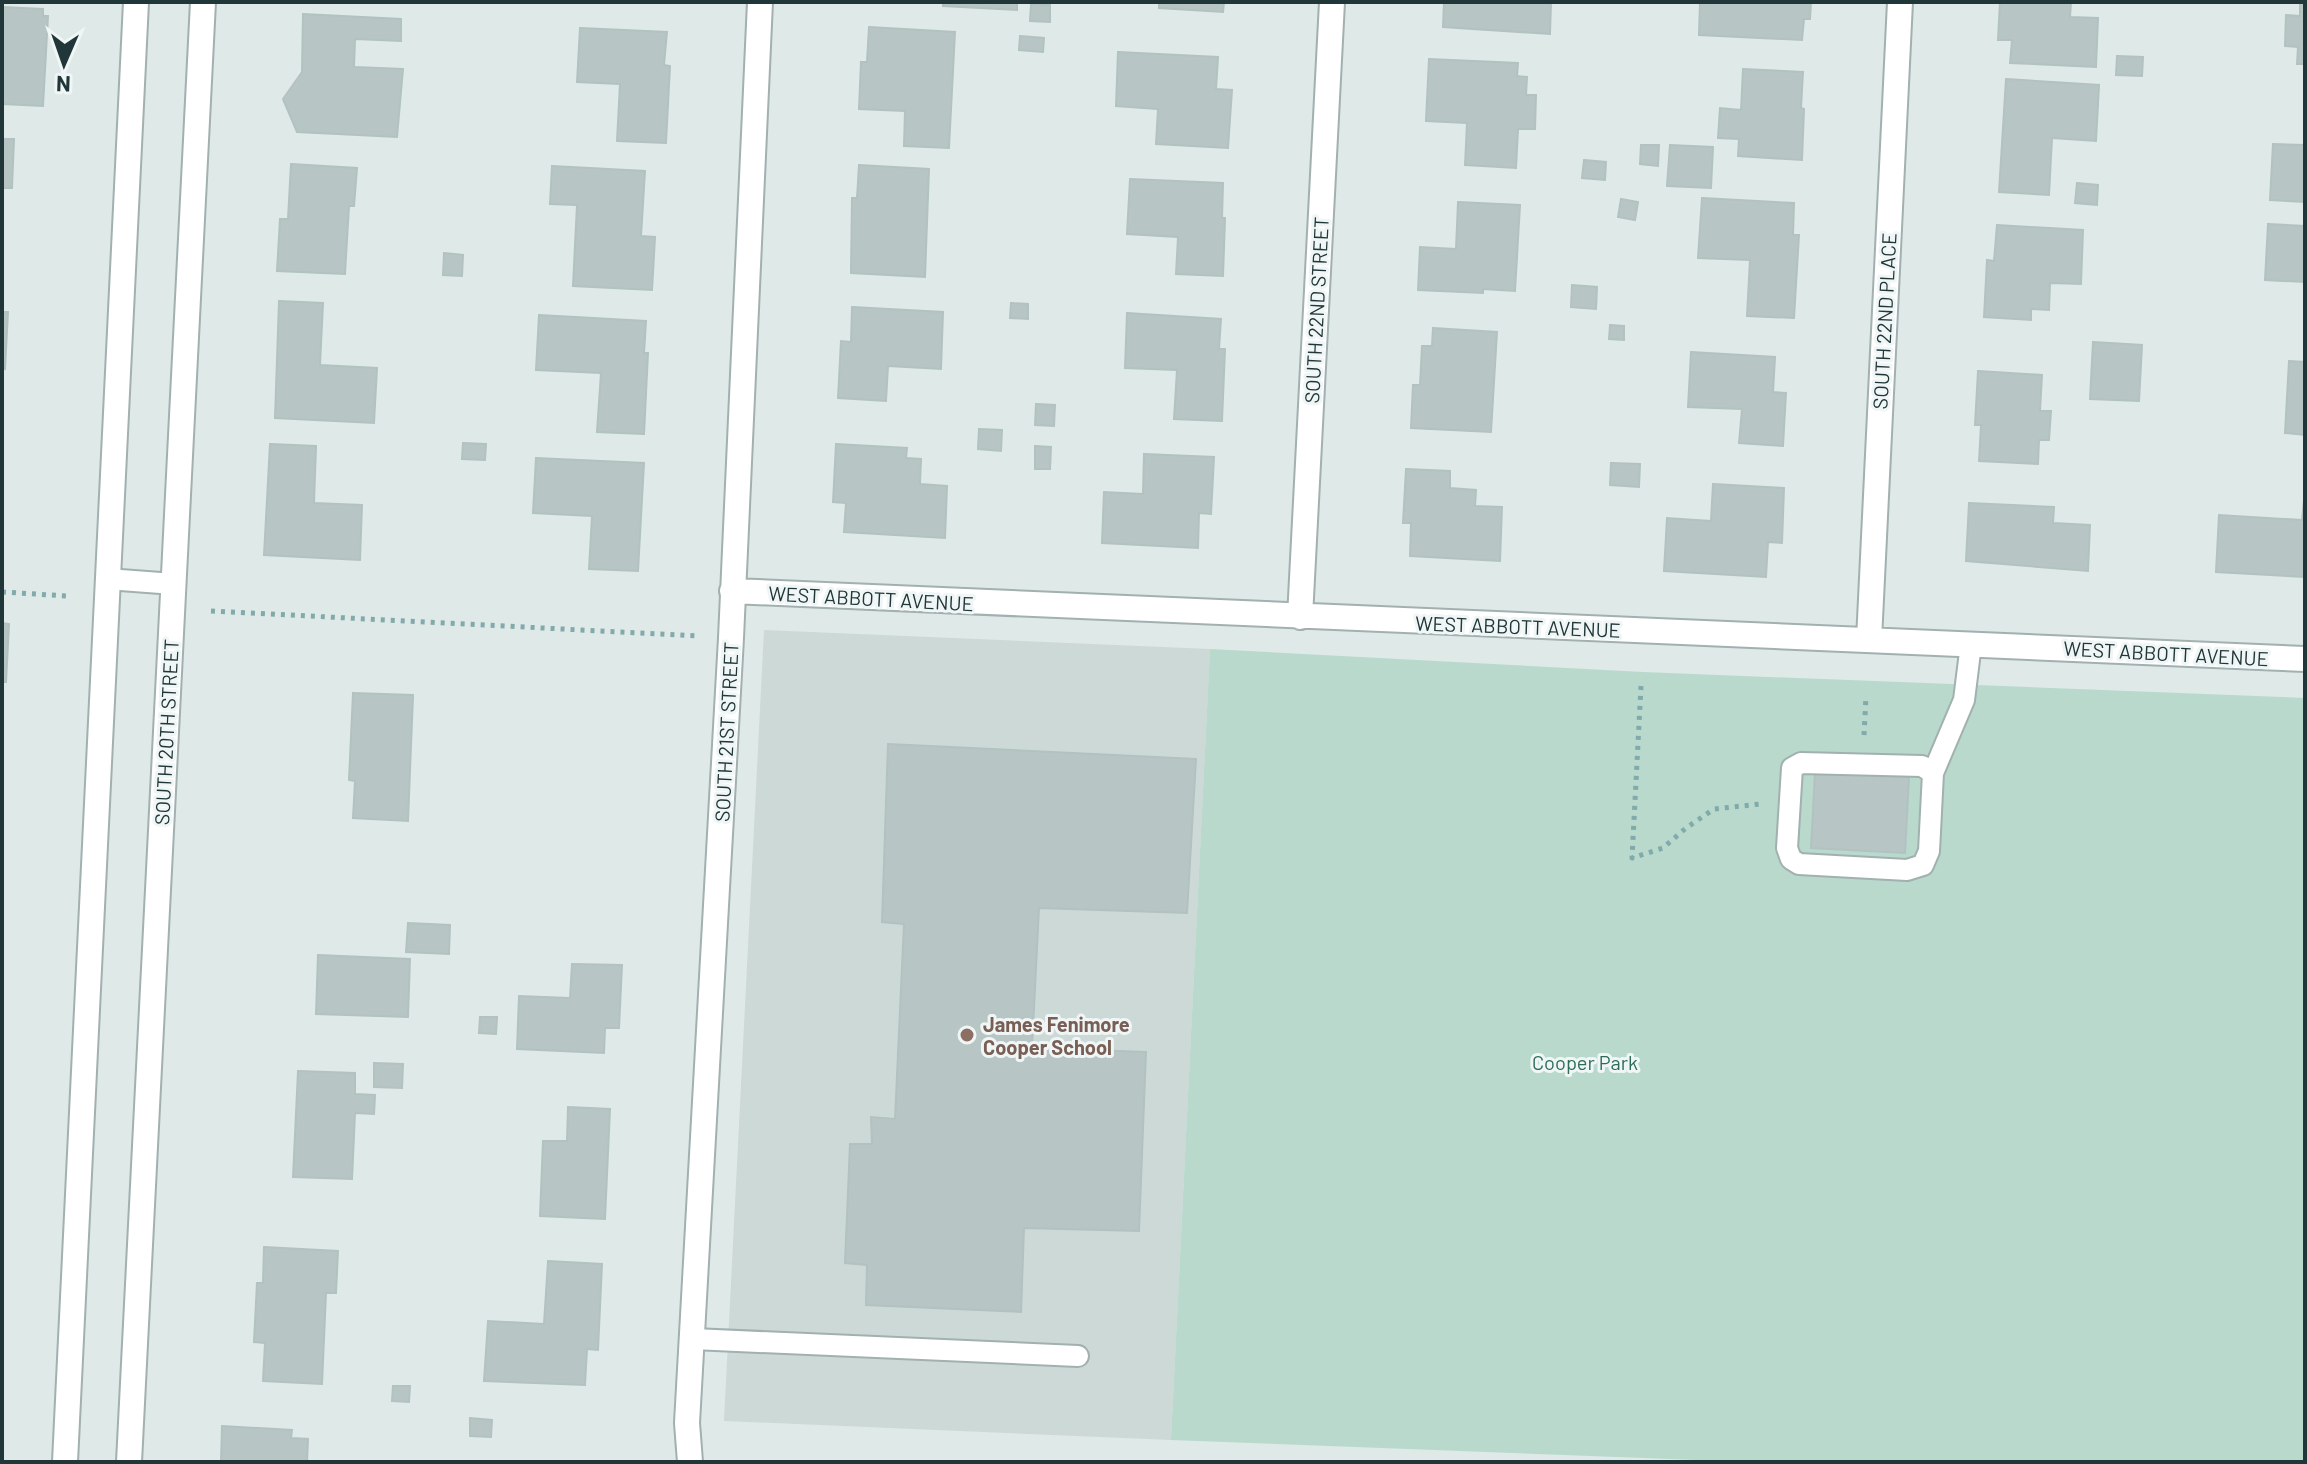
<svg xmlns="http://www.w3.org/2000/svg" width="2307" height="1464" font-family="Barlow,sans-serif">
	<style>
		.built { fill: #cdd9d7 }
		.green { fill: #b8d9cc }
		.building { fill: #b7c6c5; stroke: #b2c2c1; stroke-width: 2 }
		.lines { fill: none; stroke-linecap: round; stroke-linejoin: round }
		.service-casing { stroke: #a2b0b0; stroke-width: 24 }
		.minor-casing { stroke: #a2b0b0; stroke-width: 28 }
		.tertiary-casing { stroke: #a2b0b0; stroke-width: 28 }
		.path { stroke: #81aaab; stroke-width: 5; stroke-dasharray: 4 6; stroke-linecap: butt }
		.service { stroke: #fff; stroke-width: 20 }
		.minor { stroke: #fff; stroke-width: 24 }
		.tertiary { stroke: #fff; stroke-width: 24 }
		.education-dot { fill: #8d6e63; stroke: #eff6f5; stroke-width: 3 }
		.labels { text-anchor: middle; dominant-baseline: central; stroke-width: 6; stroke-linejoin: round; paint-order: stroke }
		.street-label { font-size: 20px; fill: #213638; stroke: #eff6f5 }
		.education-label { font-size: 20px; font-weight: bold; fill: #785e54; stroke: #eff6f5; text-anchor: start }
		.park-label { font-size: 20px; fill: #2e6c5a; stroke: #eff6f5 }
	</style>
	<rect width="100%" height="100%" fill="#dfe9e8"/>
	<!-- built -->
	<path class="built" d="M 764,630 L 1210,649 L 1171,1440 L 724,1421 Z"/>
	<!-- green -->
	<path class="green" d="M 1210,649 L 1643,672 L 2305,698 L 2305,1462 L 1750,1462 L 1171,1440 Z"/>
	<!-- building -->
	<path class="building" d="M 943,2 L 1017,2 L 1017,10 L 943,6 Z
		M 1159,2 L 1224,2 L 1223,12 L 1159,8 Z
		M 1444,2 L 1551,2 L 1550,34 L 1443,27 Z
		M 1700,2 L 1811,2 L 1810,19 L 1804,19 L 1802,40 L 1699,35 Z
		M 2000,2 L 2071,2 L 2070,17 L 2098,18 L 2096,67 L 2010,63 L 2012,40 L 1998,40 Z
		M 2300,2 L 2305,2 L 2305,64 L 2297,64 L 2298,47 L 2285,46 L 2286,15 L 2300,16 Z
		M 1031,4 L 1050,5 L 1050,22 L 1030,21 Z
		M 2,7 L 43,9 L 43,16 L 48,16 L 43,106 L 2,104 Z
		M 303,14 L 401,19 L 401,41 L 355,39 L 354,67 L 403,69 L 397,137 L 297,132 L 283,99 L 302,72 Z
		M 869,27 L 955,32 L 949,148 L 904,146 L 905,111 L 859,109 L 861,62 L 867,62 Z
		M 580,28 L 667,32 L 664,65 L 670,66 L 666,143 L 617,141 L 620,84 L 577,82 Z
		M 1020,36 L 1044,38 L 1043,52 L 1019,50 Z
		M 1118,52 L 1218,57 L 1216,89 L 1232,90 L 1228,148 L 1156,144 L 1158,109 L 1116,106 Z
		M 2117,56 L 2143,57 L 2142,76 L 2116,75 Z
		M 1429,59 L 1518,63 L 1517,76 L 1527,77 L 1526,95 L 1536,95 L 1535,129 L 1518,129 L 1516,168 L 1465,165 L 1467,123 L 1426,121 Z
		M 1743,69 L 1803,72 L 1801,108 L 1804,109 L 1802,160 L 1738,156 L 1739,139 L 1718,138 L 1720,108 L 1741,110 Z
		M 2006,79 L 2099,85 L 2096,141 L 2052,138 L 2049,195 L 1999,192 Z
		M 2,139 L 14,139 L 12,188 L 2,188 Z
		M 2273,144 L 2305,145 L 2305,202 L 2270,200 Z
		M 1641,145 L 1659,145 L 1658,166 L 1640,164 Z
		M 1670,145 L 1713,147 L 1711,188 L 1667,186 Z
		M 1584,160 L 1606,162 L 1605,180 L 1582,178 Z
		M 291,164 L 357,168 L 354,206 L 349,206 L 345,274 L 277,271 L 280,219 L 288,219 Z
		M 859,165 L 929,169 L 925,277 L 851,273 L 852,198 L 857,198 Z
		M 552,166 L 645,171 L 641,236 L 655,237 L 652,290 L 573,286 L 577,205 L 550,204 Z
		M 1130,179 L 1223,183 L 1222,218 L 1225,218 L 1223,276 L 1176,274 L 1178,237 L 1127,234 Z
		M 2077,183 L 2098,185 L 2097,205 L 2075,203 Z
		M 1702,198 L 1794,203 L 1793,235 L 1799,235 L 1794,318 L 1747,316 L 1750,260 L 1698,258 Z
		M 1621,199 L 1638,202 L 1635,220 L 1618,217 Z
		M 1458,202 L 1520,205 L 1515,291 L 1483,289 L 1483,293 L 1418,290 L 1420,247 L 1456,249 Z
		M 2268,224 L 2305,226 L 2305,282 L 2265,280 Z
		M 1997,225 L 2083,230 L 2081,284 L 2050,283 L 2049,310 L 2031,309 L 2031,320 L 1984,317 L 1987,260 L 1994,261 Z
		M 444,253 L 463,255 L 462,276 L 443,275 Z
		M 1572,285 L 1597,287 L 1596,309 L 1571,307 Z
		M 279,301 L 323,303 L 320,365 L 377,368 L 374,423 L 275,418 Z
		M 1011,303 L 1028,304 L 1028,319 L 1010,318 Z
		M 852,307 L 943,312 L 941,369 L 888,366 L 886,401 L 838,398 L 841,341 L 851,342 Z
		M 2,312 L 8,312 L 5,369 L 2,368 Z
		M 1127,313 L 1221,319 L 1219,349 L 1225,349 L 1222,421 L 1174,419 L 1177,370 L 1125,368 Z
		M 539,315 L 646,321 L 644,353 L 648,353 L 644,434 L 597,432 L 601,373 L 536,370 Z
		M 1610,325 L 1624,326 L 1624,340 L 1609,339 Z
		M 1433,328 L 1497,332 L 1491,432 L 1411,428 L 1413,385 L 1420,385 L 1422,346 L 1432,346 Z
		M 2093,342 L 2142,345 L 2139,401 L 2090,399 Z
		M 1691,352 L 1775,357 L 1773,392 L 1786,393 L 1783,446 L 1739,443 L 1742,409 L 1688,407 Z
		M 2289,361 L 2305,362 L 2305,435 L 2285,433 Z
		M 1978,371 L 2042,375 L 2040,411 L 2051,411 L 2049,440 L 2039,440 L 2038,464 L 1979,461 L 1981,425 L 1975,425 Z
		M 1036,404 L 1055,405 L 1054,426 L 1035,425 Z
		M 979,429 L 1002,430 L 1001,451 L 978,449 Z
		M 463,443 L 486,444 L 485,460 L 462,459 Z
		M 270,444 L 316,446 L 314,503 L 362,505 L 360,560 L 264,555 Z
		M 836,444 L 907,448 L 906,458 L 921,459 L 920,484 L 947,486 L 945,538 L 844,532 L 846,503 L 833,502 Z
		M 1035,446 L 1051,447 L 1050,469 L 1035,469 Z
		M 1144,454 L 1214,457 L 1211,514 L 1199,513 L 1198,548 L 1102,543 L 1104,492 L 1143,494 Z
		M 536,458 L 644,463 L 638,571 L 589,569 L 592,516 L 533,513 Z
		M 1611,463 L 1640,464 L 1639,487 L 1610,485 Z
		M 1406,469 L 1450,471 L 1450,488 L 1476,490 L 1475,506 L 1502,507 L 1500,561 L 1410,556 L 1411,523 L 1403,523 Z
		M 1713,484 L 1784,488 L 1782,543 L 1768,542 L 1766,577 L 1664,571 L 1667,518 L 1711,521 Z
		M 2304,500 L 2305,577 L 2216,572 L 2219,515 L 2302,520 Z
		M 1969,503 L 2054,507 L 2053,523 L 2090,525 L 2088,571 L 1966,561 Z
		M 2,623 L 9,624 L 6,682 L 2,682 Z
		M 353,693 L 413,695 L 408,821 L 353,818 L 355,781 L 349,780 Z
		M 888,744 L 1196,759 L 1187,913 L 1039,908 L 1032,1048 L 1146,1052 L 1139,1231 L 1024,1228 L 1021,1312 L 866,1305 L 867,1265 L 845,1263 L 850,1144 L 872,1144 L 871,1117 L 895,1119 L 904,924 L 882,922 Z
		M 1815,772 L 1909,777 L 1905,853 L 1811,848 Z
		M 408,923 L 450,925 L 449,954 L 406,952 Z
		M 318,955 L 410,959 L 408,1017 L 316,1014 Z
		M 572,964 L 622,965 L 619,1028 L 605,1028 L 604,1053 L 517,1049 L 519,996 L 570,998 Z
		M 480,1017 L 497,1017 L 496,1034 L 479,1033 Z
		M 374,1063 L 403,1064 L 402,1088 L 374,1087 Z
		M 298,1071 L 355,1073 L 355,1094 L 375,1095 L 374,1114 L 355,1113 L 352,1179 L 293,1177 Z
		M 568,1107 L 610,1109 L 605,1219 L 540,1216 L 543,1141 L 567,1141 Z
		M 264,1247 L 338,1251 L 336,1293 L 326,1293 L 322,1384 L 263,1381 L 265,1343 L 254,1342 L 257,1283 L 263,1283 Z
		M 548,1261 L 602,1264 L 598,1350 L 587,1349 L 585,1385 L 484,1381 L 488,1321 L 544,1324 Z
		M 393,1386 L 410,1386 L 409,1402 L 392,1401 Z
		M 470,1418 L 492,1420 L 491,1437 L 470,1436 Z
		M 222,1426 L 292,1430 L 291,1438 L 308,1439 L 307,1462 L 221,1462 Z"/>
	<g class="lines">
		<defs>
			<path id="service" d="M 107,579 L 174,584
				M 1933,773 L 1922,766 L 1801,763 L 1792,768 L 1787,848 L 1791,859 L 1799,864 L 1907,870 L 1923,865 L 1929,851 L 1933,773 L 1964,700 L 1971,644
				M 693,1339 L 1078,1356"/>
			<path id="minor" d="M 732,591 L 2305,659
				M 1300,617 L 1332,2
				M 1869,640 L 1900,2
				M 690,1462 L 687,1423 L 731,638 L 760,2"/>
			<path id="tertiary" d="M 65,1462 L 136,2
				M 129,1462 L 203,2"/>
		</defs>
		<!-- service casing -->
		<use href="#service" class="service-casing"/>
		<!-- minor casing -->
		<use href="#minor" class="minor-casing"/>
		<!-- tertiary casing -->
		<use href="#tertiary" class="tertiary-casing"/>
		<!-- path -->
		<path class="path" d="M 2,592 L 67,596
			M 211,611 L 699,636
			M 1641,686 L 1632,858 L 1663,848 L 1686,828 L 1714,809 L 1760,804
			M 1864,735 L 1866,696"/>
		<!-- service -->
		<use href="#service" class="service"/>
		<!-- minor -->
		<use href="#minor" class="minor"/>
		<!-- tertiary -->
		<use href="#tertiary" class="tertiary"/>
	</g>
	<!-- markers -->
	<circle class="education-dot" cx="967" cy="1035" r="8"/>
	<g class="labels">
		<!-- street labels -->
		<g class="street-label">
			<text transform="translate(1316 310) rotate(-87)">SOUTH 22ND STREET</text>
			<text transform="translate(1884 321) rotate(-87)">SOUTH 22ND PLACE</text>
			<text transform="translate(871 598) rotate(3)">WEST ABBOTT AVENUE</text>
			<text transform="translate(1518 626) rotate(2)">WEST ABBOTT AVENUE</text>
			<text transform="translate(2166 653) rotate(3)">WEST ABBOTT AVENUE</text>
			<text transform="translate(166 732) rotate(-87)">SOUTH 20TH STREET</text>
			<text transform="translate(726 732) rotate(-87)">SOUTH 21ST STREET</text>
		</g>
		<!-- education labels -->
		<g class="education-label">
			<text x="983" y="1024">James Fenimore<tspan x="983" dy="23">Cooper School</tspan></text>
		</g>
		<!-- park labels -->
		<g class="park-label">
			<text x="1585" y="1062">Cooper Park</text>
		</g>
	</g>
	<!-- border -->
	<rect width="2307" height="1464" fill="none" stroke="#213638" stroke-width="8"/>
	<!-- north arrow -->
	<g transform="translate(64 64) rotate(182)" stroke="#eff6f5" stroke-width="6" paint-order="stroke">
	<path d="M0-6L14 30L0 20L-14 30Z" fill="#213638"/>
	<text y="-12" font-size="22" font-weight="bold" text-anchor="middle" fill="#213638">N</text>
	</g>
</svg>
